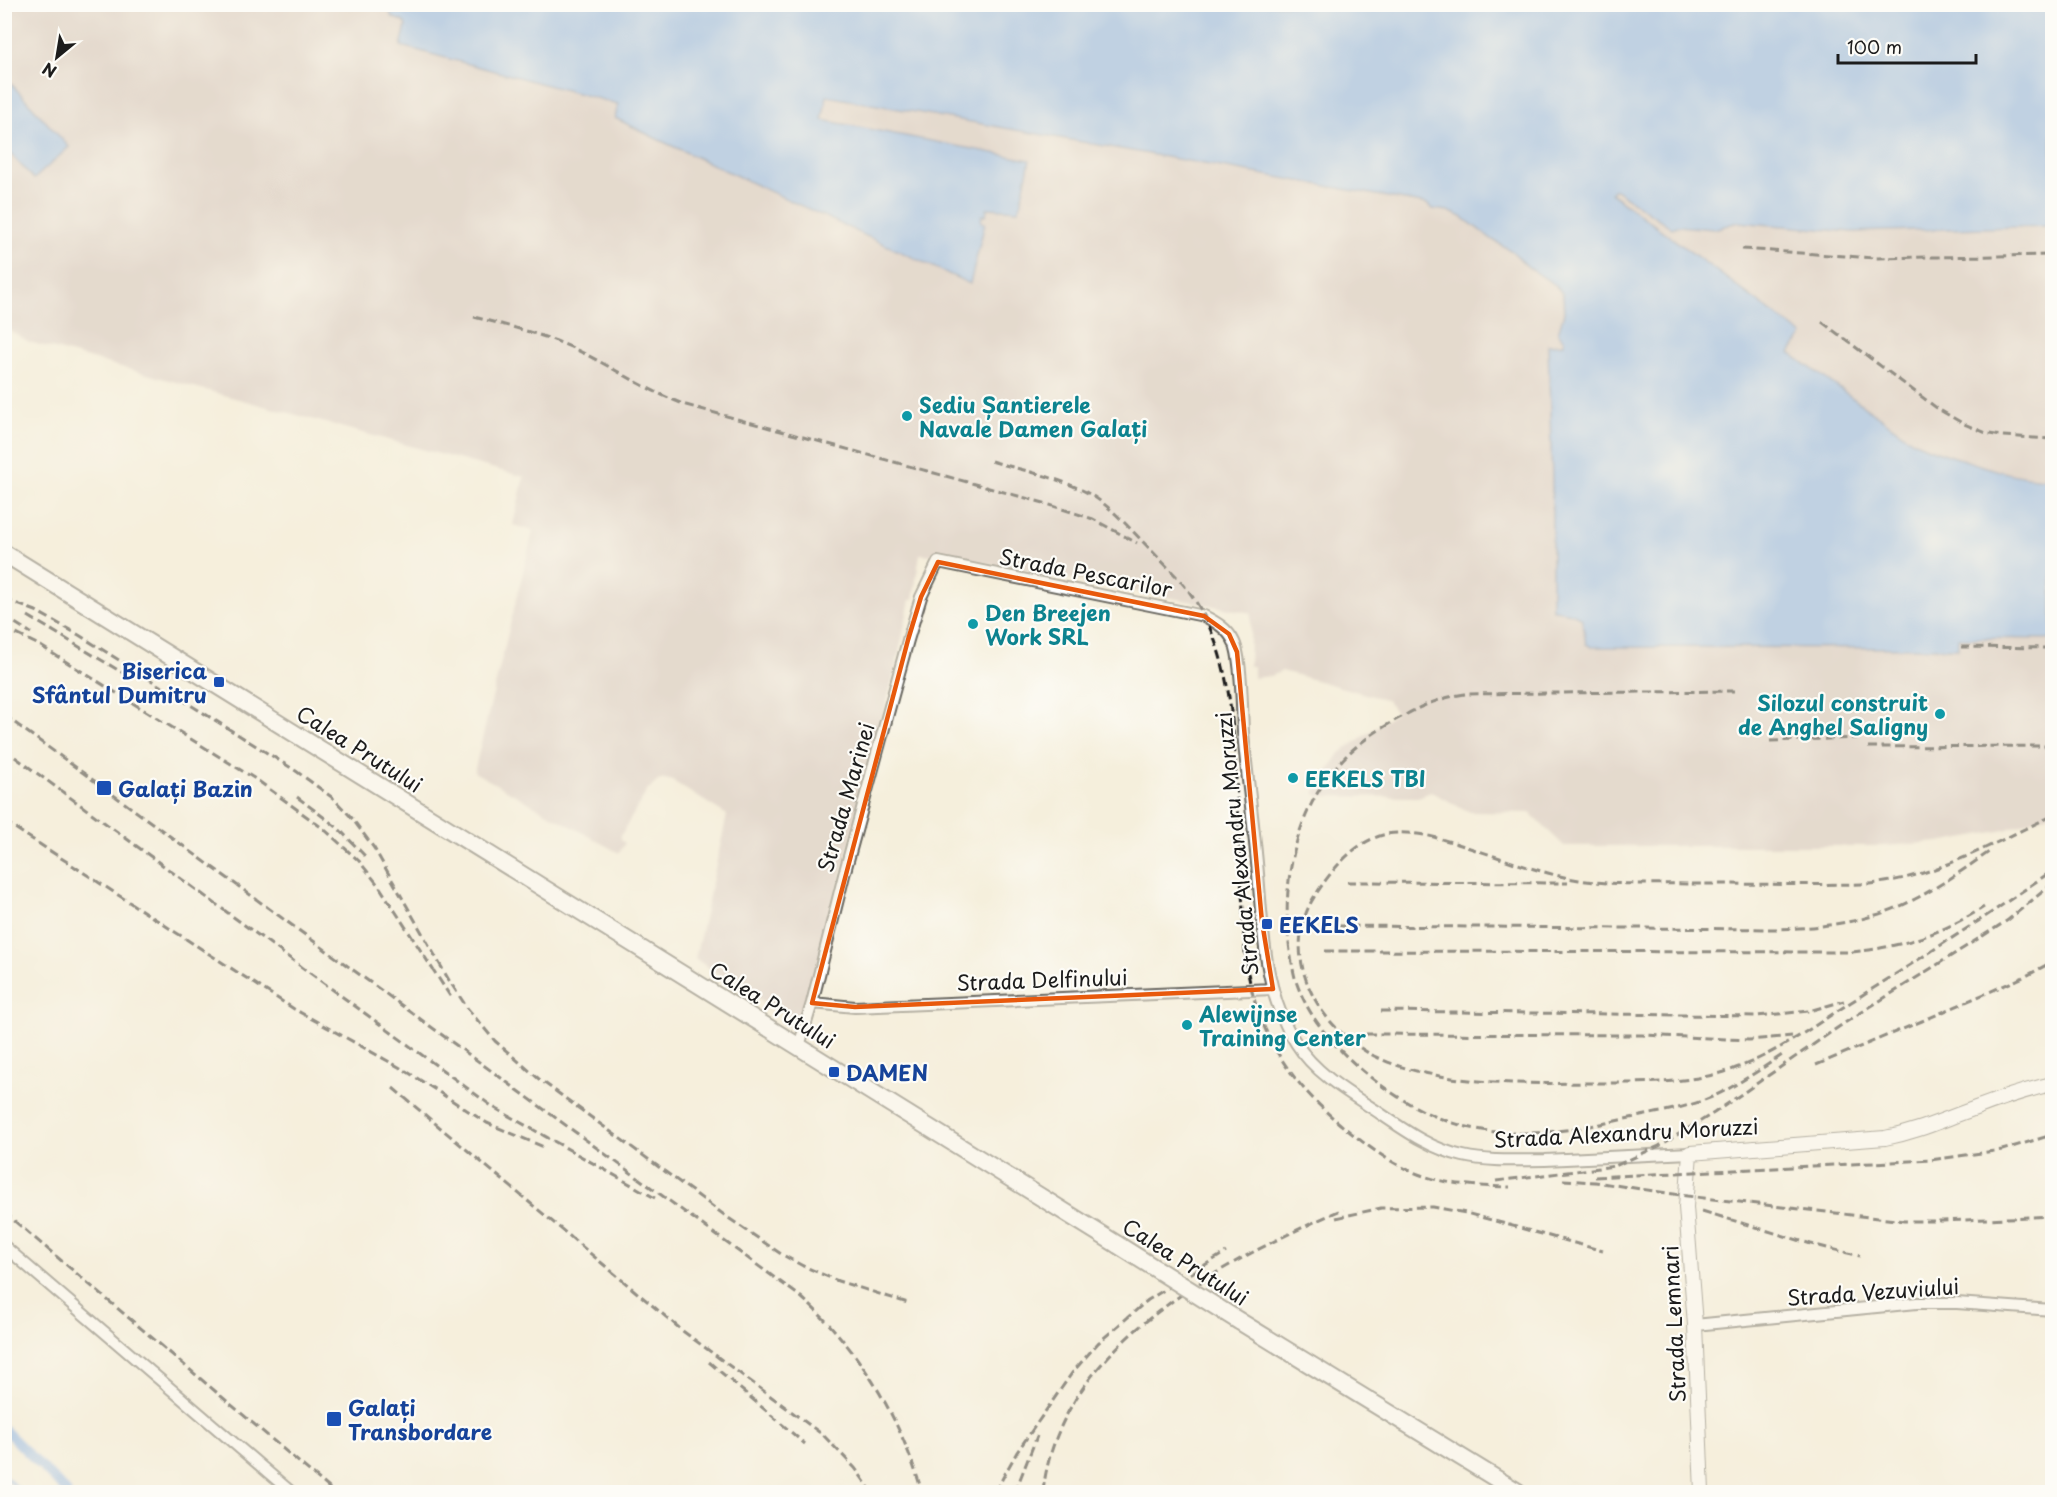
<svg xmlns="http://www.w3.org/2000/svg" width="2057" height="1497" font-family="'Playpen Sans',sans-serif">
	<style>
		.industrial { fill: #cfc0bb }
		.water { fill: #7fade8; stroke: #4e6482; stroke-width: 1.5 }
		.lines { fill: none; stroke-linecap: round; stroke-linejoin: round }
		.stream { stroke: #7fade8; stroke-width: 3 }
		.canal { stroke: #7fade8; stroke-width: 9 }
		.minor-casing { stroke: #68665f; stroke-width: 14 }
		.major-casing { stroke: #68665f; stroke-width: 16 }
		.highway-casing { stroke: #68665f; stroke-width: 20 }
		.minor { stroke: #fff; stroke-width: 10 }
		.major { stroke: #fff; stroke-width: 14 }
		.highway { stroke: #fff; stroke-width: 16 }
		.rail { stroke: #1c1c1c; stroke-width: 3; stroke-dasharray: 9 4.5; stroke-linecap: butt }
		.highway-bridge-casing { stroke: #68665f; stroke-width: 20; stroke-linecap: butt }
		.highway-bridge { stroke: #fff; stroke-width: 16 }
		.marked { fill: none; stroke: #e8590c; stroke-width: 4.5; stroke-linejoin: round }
		.culture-dot { fill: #0f9aa8; stroke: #fdfcf7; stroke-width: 2 }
		.transit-dot { fill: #1a4fb4; stroke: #fdfcf7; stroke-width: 2 }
		.labels { text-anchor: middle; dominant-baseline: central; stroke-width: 4.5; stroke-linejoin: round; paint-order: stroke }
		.culture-label { font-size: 21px; font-weight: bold; fill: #0d838f; stroke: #fdfcf7; text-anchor: start }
		.street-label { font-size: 21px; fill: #1c1c1c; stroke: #fdfcf7 }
		.transit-label { font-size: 21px; font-weight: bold; fill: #164399; stroke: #fdfcf7; text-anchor: start }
	</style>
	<rect width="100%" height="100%" fill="#fdfcf7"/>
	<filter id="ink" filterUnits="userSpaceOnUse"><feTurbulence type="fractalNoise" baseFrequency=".0167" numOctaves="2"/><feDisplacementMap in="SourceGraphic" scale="12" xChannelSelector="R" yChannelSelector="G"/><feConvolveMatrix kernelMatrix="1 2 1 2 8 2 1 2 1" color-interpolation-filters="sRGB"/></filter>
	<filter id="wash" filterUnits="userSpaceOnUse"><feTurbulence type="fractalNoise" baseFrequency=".008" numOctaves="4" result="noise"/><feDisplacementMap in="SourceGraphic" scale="24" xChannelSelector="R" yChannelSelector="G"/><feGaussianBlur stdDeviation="1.35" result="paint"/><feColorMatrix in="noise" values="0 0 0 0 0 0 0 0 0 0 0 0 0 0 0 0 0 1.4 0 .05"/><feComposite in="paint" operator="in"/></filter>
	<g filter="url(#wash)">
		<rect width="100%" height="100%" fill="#f5efdc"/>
		<!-- industrial -->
		<path class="industrial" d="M 5,5 L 595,5 L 827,96 L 1427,204 L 1432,209 L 1448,211 L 1462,217 L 1493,240 L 1512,251 L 1528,267 L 1555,285 L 1563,294 L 1613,195 L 1611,193 L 1613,190 L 1616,190 L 1674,227 L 1714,229 L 1738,222 L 1851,232 L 2052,227 L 2052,813 L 2005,830 L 1940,842 L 1884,846 L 1564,846 L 1530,813 L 1470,812 L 1431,792 L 1418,797 L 1320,796 L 1314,793 L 1340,753 L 1396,713 L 1387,700 L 1282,671 L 1271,676 L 1253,678 L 1254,666 L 1249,666 L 1251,613 L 949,556 L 920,554 L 913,600 L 910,600 L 895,671 L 806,1012 L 802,1020 L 798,1022 L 793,1020 L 695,959 L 727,815 L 672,781 L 665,779 L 658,781 L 647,791 L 621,835 L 621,840 L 625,843 L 619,853 L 474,772 L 533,531 L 513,525 L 524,477 L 29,342 L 5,328 Z"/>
		<!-- water -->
		<path class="water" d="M 390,4 L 2052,5 L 2052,226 L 1852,232 L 1738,222 L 1714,229 L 1677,226 L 1672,228 L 1616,190 L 1613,190 L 1611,193 L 1803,335 L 1790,353 L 1913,441 C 1928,449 1945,454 1961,459 C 1992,469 2020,479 2052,479 L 2052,639 L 1958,638 L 1958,648 L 1592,647 L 1586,644 L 1582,619 C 1574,612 1562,611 1552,610 L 1552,481 L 1548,345 L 1564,344 L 1564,340 L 1558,333 L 1564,313 L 1563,294 L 1555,285 L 1528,267 L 1512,251 L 1493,240 L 1462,217 L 1448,211 L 1432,209 L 1427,204 L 827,96 L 822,120 L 1030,160 L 1019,210 L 987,208 L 986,216 L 982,215 L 981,222 L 985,223 L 970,284 L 655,138 L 615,118 L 618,104 L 401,46 L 406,26 L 404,22 L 392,17 L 388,8 Z
			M 5,77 L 69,147 L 34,179 L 5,148 Z"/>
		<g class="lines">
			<!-- stream -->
			<path class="stream" d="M 8,1479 L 22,1492"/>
			<!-- canal -->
			<path class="canal" d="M 4,1429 L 67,1492"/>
		</g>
	</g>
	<g filter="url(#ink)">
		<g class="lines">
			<defs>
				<path id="minor" d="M 812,1003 L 855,1007 L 1273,989
					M 799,1046 L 812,1003 L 844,875 L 908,640 L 921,597 L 938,562 L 1204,616 C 1216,622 1228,629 1234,642 C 1242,659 1242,711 1243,732 C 1247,776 1253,819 1257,863 C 1263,923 1262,991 1296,1043 C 1314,1072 1347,1092 1375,1110 C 1403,1129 1430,1149 1463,1156 C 1490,1162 1518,1160 1545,1160 C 1593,1158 1642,1155 1690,1153
					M 4,1246 L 291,1492
					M 1695,1325 L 1917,1303 L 1957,1303 L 2052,1310"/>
				<path id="major" d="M 1702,1492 L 1695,1325 L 1686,1207 L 1690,1153 L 1885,1138 C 1917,1132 1942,1120 1973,1109 C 1999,1099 2025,1090 2052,1084"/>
				<path id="highway" d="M 4,553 L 1118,1245
					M 1239,1321 L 1518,1492"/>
			</defs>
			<!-- minor casing -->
			<use href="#minor" class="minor-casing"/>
			<!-- major casing -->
			<use href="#major" class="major-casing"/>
			<!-- highway casing -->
			<use href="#highway" class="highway-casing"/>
			<!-- minor -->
			<use href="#minor" class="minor"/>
			<!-- major -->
			<use href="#major" class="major"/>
			<!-- highway -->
			<use href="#highway" class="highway"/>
			<!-- rail -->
			<path class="rail" d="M 1742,249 L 1874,258 L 2052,255
				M 474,317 C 508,326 543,334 575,349 C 613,367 647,391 686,405 L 1044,503 L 1093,519 L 1137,543
				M 1822,322 L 1938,409 L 1964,424 L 1989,434 L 2002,436 L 2052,439
				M 991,461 C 1021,470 1053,476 1082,490 C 1109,503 1129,528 1150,549 C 1166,566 1184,582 1196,602 C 1225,647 1232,705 1235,757 C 1237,802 1239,848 1242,893 C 1244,921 1243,951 1249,978 C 1262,1042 1295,1087 1345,1128 C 1404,1176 1434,1186 1510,1187
				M 4,599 L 36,611 L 79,635 L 296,771 L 333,798 L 351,817 L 374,848 L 450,982 L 468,1009 L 495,1041 L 539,1079 L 727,1217 L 781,1254 L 803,1266 L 838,1281 L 908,1303
				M 4,616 L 31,633
				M 28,616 L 128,676
				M 4,628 L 39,645 L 257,780 L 325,830 L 359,861 L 379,886 L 452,999
				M 1961,647 L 2052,648
				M 1735,691 L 1465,694 C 1444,697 1425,704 1407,714 C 1380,728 1355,744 1335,768 C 1293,818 1281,888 1290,951 C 1292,962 1293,973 1297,984 C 1310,1021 1339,1052 1369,1076 C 1452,1142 1521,1142 1620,1120 C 1650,1114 1683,1109 1712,1097 C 1738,1085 1761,1069 1785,1053
				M 4,715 L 801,1297 C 860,1349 900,1417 922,1492
				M 1770,741 L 1858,738
				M 1868,747 L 2052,746
				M 4,749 L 493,1107 L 655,1198
				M 297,797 L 338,828 L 365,856
				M 2052,816 C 1993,843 1935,878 1869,884 C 1810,885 1752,884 1693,884 C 1655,883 1616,886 1579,880 C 1544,874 1510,861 1476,850 C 1448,841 1417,829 1387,834 C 1357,840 1334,867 1318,891 C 1298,919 1295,953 1308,985 C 1320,1015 1345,1041 1374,1056 C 1436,1086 1525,1084 1592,1083 C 1635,1083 1679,1084 1721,1073 C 1767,1060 1808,1030 1848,1004 C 1893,976 1938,947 1983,918 C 2006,903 2029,886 2052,871
				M 4,821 L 294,1009 L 406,1071 L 487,1123 L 546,1148
				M 1347,882 L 1568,883
				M 1336,926 L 1776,929 C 1817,928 1860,923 1898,907 C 1931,893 1960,872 1989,852
				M 1325,951 L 1852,952 C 1902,947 1941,934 1984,907
				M 1381,1011 L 1757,1016 L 1809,1011 L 1844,1001
				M 1366,1034 L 1642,1035 L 1749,1040 L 1792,1036
				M 1816,1065 L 1922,1021 L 2026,976 L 2052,962
				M 393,1088 L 684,1332 L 823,1435 L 855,1468 L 872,1492
				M 1595,1177 L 1931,1160 L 2002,1150 L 2052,1135
				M 1563,1180 L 1595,1182 L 1687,1196 L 1904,1221 L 1943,1221 L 2052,1216
				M 1496,1181 L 1615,1166 L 1659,1146 L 1714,1113 L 1843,1024 L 2008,920 L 2052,884
				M 1702,1211 L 1811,1244 L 1860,1256
				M 4,1212 L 334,1492
				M 1336,1218 L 1381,1208 L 1433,1207 L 1466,1213 L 1603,1251
				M 709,1362 L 805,1444
				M 995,1492 L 1017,1452 L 1072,1373 L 1098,1343 L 1148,1300 L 1226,1252
				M 1015,1492 L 1037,1436
				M 1043,1492 C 1059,1344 1222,1263 1343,1209"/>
			<defs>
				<path id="highway-bridge" d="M 1118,1245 L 1239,1321"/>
			</defs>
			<!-- highway-bridge casing -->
			<use href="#highway-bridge" class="highway-bridge-casing"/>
			<!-- highway-bridge -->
			<use href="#highway-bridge" class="highway-bridge"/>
		</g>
	</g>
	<!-- marked area -->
	<path d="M0 0H2057V1497H0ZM 938,562 L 1204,616 L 1229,634 L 1237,652 L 1262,922 L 1273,989 L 855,1007 L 812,1003 L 908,640 L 921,597 Z" fill="#f5efdc" fill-opacity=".55" fill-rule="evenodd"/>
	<path class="marked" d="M 938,562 L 1204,616 L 1229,634 L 1237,652 L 1262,922 L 1273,989 L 855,1007 L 812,1003 L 908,640 L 921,597 Z"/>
	<!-- markers -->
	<g class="culture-dot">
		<circle cx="907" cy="416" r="6"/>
		<circle cx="973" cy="624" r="6"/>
		<circle cx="1940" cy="714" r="6"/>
		<circle cx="1293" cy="778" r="6"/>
		<circle cx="1187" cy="1025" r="6"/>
	</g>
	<g class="transit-dot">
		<rect x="213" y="676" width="12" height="12" rx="3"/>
		<rect x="96" y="780" width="16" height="16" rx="3"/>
		<rect x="1261" y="918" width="12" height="12" rx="3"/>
		<rect x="828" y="1066" width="12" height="12" rx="3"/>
		<rect x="326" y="1411" width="16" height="16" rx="3"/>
	</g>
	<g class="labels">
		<!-- culture labels -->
		<g class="culture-label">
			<text x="919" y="404">Sediu Șantierele<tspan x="919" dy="24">Navale Damen Galați</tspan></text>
			<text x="985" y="612">Den Breejen<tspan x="985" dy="24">Work SRL</tspan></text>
			<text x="1928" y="702" text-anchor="end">Silozul construit<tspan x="1928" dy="24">de Anghel Saligny</tspan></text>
			<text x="1305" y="778">EEKELS TBI</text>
			<text x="1199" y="1013">Alewijnse<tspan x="1199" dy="24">Training Center</tspan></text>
		</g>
		<!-- street labels -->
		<g class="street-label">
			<text transform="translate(1086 572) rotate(11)">Strada Pescarilor</text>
			<text transform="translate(360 748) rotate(32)">Calea Prutului</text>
			<text transform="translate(845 797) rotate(-74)">Strada Marinei</text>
			<text transform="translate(1236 844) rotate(-96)">Strada Alexandru Moruzzi</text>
			<text transform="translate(1042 979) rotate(-2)">Strada Delfinului</text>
			<text transform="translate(773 1004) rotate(32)">Calea Prutului</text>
			<text transform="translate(1626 1132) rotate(-3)">Strada Alexandru Moruzzi</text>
			<text transform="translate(1186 1261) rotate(32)">Calea Prutului</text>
			<text transform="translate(1873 1291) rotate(-4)">Strada Vezuviului</text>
			<text transform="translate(1673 1324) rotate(-93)">Strada Lemnari</text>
		</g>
		<!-- transit labels -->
		<g class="transit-label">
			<text x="207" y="670" text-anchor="end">Biserica<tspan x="207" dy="24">Sfântul Dumitru</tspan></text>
			<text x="118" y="788">Galați Bazin</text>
			<text x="1279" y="924">EEKELS</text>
			<text x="846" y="1072">DAMEN</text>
			<text x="348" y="1407">Galați<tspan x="348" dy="24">Transbordare</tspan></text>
		</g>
	</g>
	<!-- margin -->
	<rect width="2057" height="1497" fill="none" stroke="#fdfcf7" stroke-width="24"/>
	<!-- north arrow -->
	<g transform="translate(57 57) rotate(210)" stroke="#fdfcf7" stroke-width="4.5" paint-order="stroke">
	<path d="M0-4.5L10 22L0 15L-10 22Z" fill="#1c1c1c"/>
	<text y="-9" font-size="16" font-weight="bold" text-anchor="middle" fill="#1c1c1c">N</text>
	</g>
	<!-- scale -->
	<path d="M1838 54v9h138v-9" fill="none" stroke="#1c1c1c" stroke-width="3"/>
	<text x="1847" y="54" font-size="18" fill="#1c1c1c" stroke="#fdfcf7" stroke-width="4.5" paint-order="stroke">100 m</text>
</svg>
